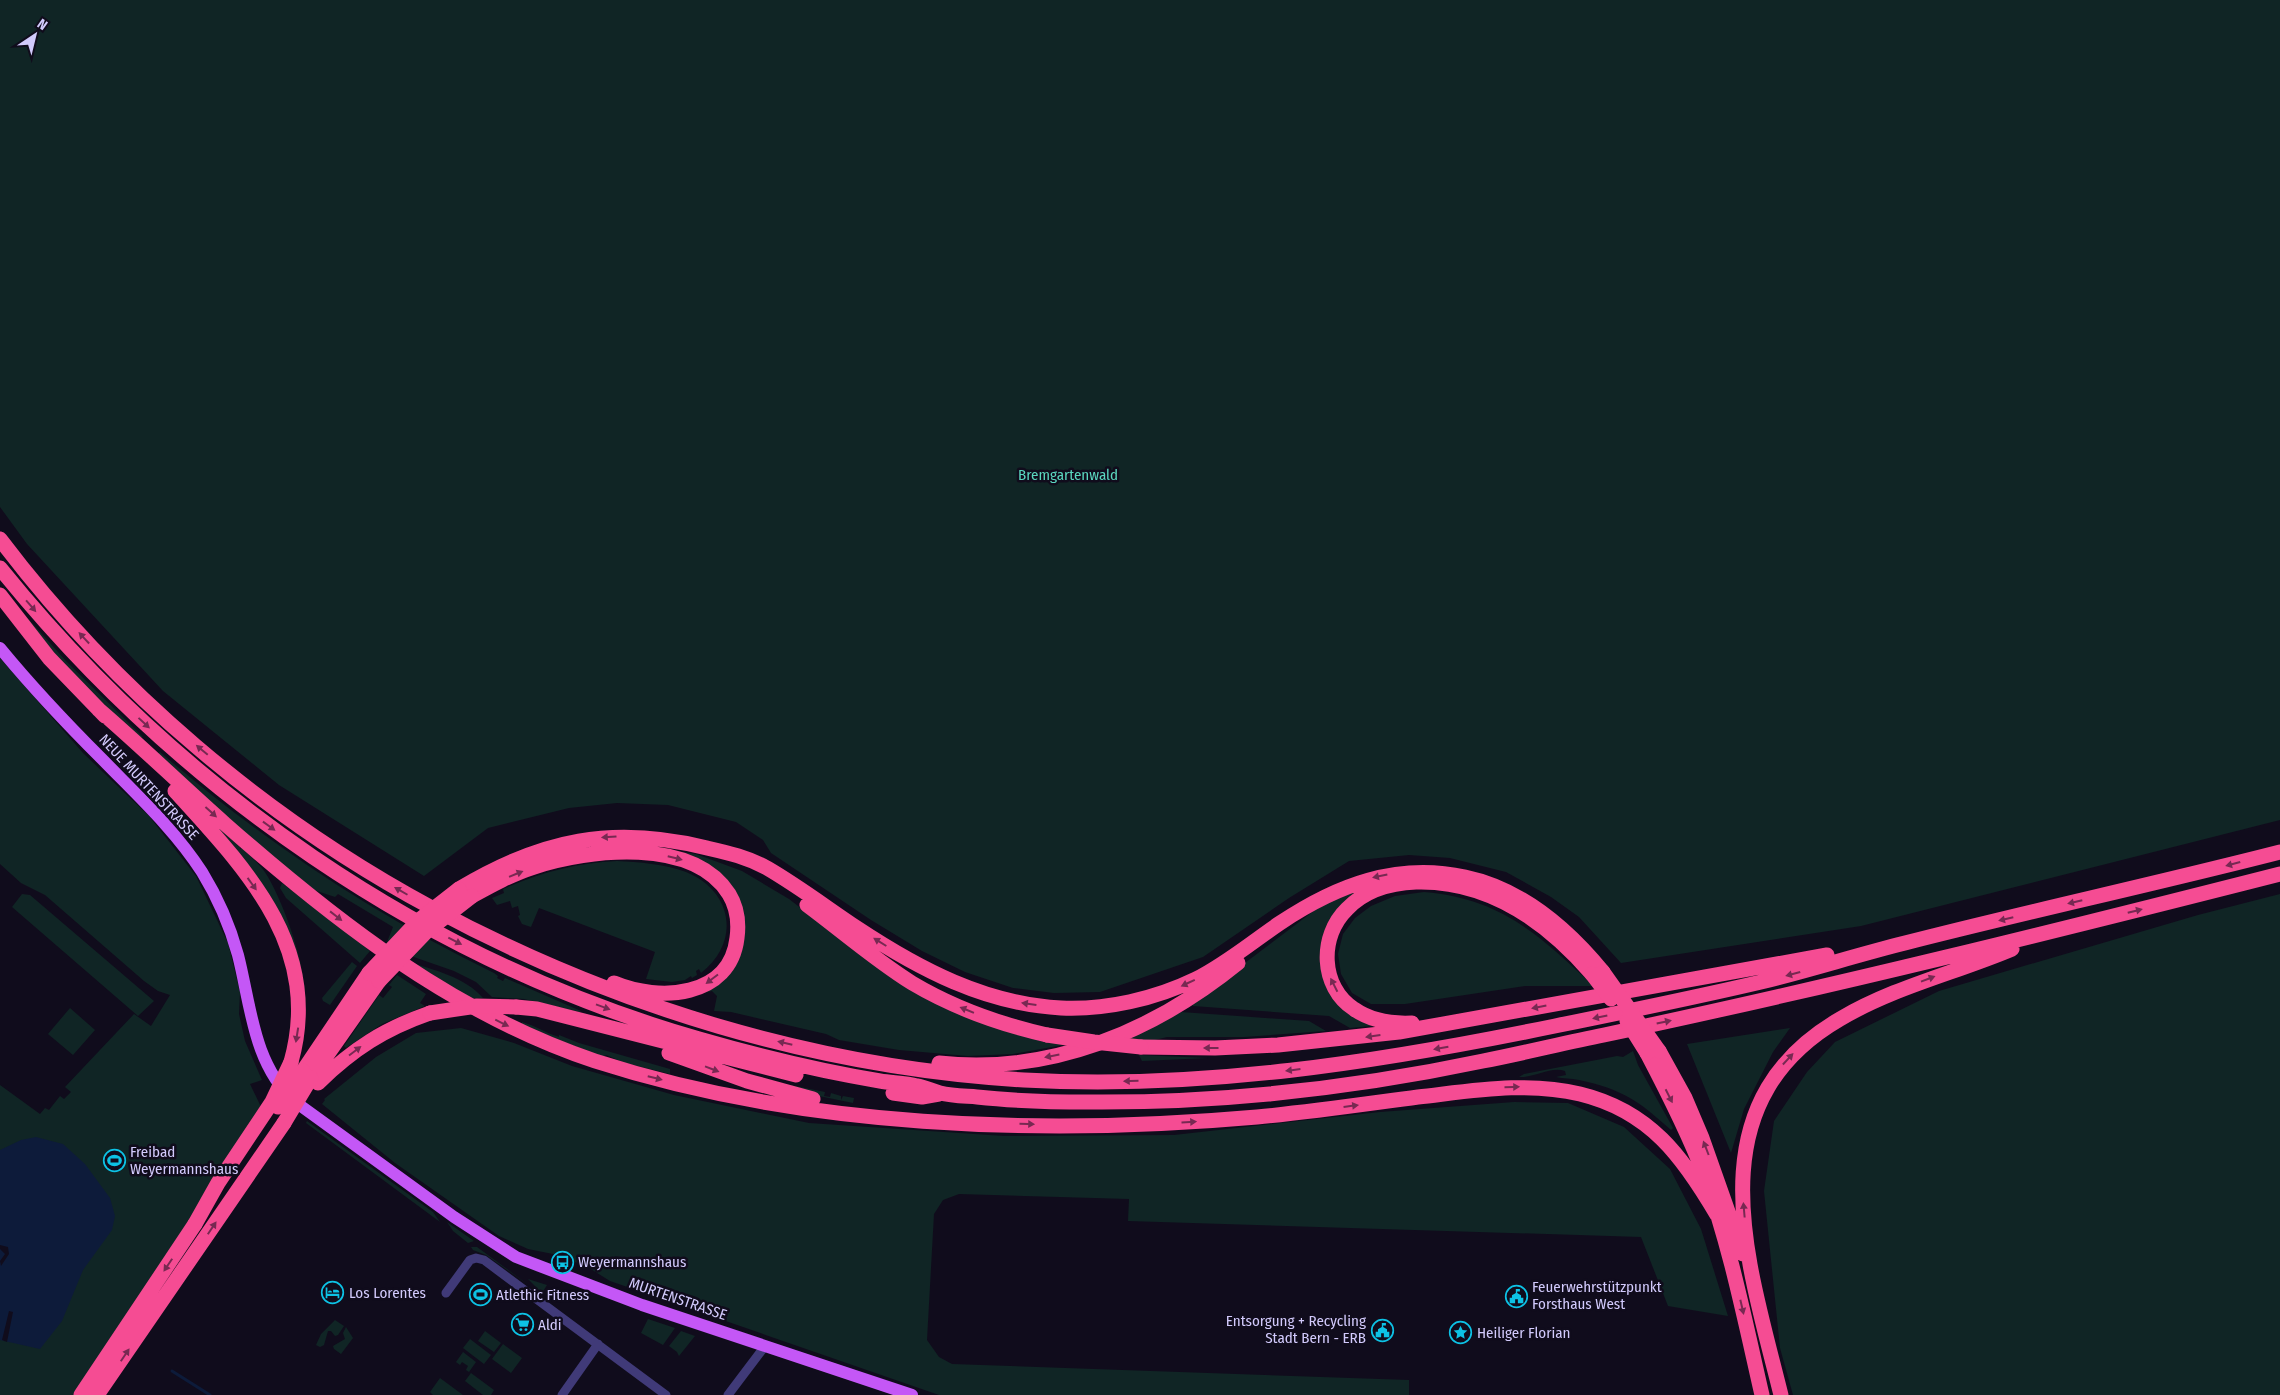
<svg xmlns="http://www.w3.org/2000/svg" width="2280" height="1395" font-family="'Fira Sans Condensed',sans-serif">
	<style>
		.green { fill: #102525 }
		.water { fill: #0d1b3a }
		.pier { fill: #100c1c }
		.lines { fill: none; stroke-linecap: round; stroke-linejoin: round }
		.stream { stroke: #0d1b3a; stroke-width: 3 }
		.street { stroke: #403a78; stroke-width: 9 }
		.primary { stroke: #c457f6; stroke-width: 12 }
		.highway { stroke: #f54c93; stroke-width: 15 }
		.highway-bridge { stroke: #f54c93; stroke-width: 15 }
		.oneway { fill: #772952 }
		.labels { text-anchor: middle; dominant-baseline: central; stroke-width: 5; stroke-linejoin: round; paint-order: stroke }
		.park-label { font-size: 15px; fill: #5bd6bf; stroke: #100c1c }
		.street-label { font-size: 15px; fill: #d2cafc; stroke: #100c1c }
		.poi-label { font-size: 15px; fill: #d2cafc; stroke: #100c1c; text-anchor: start }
	</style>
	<rect width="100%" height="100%" fill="#100c1c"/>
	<!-- green -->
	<path class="green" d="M 0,0 L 2280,0 L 2280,820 L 1861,926 L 1621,963 L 1579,917 L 1551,897 L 1506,872 L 1450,858 L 1409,855 L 1349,861 L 1289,898 L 1203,957 L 1100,992 L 1054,993 L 1013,988 L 965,972 L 922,951 L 871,920 L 771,853 L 763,840 L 736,822 L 668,805 L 617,803 L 569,808 L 488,828 L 424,876 L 279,785 L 163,691 L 27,544 L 0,507 Z
		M 24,614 L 66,661 L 143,737 L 138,739 L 54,654 Z
		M 0,658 L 83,753 L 149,816 L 196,876 L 228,943 L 240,992 L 239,1014 L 245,1041 L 262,1080 L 250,1084 L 263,1111 L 90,1395 L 0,1395 L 0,1085 L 40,1114 L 45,1108 L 49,1110 L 60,1096 L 64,1099 L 71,1092 L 65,1087 L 134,1014 L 151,1026 L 170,995 L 158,991 L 144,981 L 45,895 L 21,883 L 0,864 Z
		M 160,752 C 262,840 372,914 494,973 L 498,976 L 497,978 L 503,981 L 505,978 L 581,1011 L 580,1012 L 524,999 L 492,997 L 476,982 L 454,971 L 385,947 L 393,927 L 338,894 L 335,897 L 305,887 L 158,754 Z
		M 210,820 L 240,847 L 240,849 L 242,848 C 251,857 261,865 268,877 C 286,908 309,974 305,1010 L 303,982 Z
		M 643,846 L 696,854 L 742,871 L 789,899 L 864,957 L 1063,1045 L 1013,1054 L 968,1056 L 899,1050 L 839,1040 L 826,1034 L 731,1012 L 714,1011 L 717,996 L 712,991 L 703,993 L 732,965 L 733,892 Z
		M 617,861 C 639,862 664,864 686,872 C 733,891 741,942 701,973 L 699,969 L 696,971 L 697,975 L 692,978 L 691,976 L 685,980 L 672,982 L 646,979 L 655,952 L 539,908 L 531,927 L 522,924 L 518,916 L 520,915 L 518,906 L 512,908 L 510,901 L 497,905 L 492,898 L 504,893 L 503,889 L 510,886 C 546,871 578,863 617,861 Z
		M 282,883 L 370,951 L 360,963 L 286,898 L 280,888 Z
		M 1372,883 L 1356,896 L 1323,962 L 1371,1026 L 1350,1028 L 1329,1016 L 1193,1006 L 1192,1003 L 1315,910 L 1344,894 Z
		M 1424,892 C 1503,899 1538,935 1594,986 L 1525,986 L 1405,1004 L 1371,1004 L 1352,993 L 1341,974 L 1338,954 L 1343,934 L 1355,918 L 1371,906 L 1395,896 Z
		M 22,894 L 30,895 L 154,1001 L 138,1016 L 12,907 Z
		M 2280,894 L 2280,1395 L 1793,1395 L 1780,1348 L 1764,1191 L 1774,1121 L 1807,1072 L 1835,1042 L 1939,991 L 2198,915 Z
		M 352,962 L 357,966 L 330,1005 L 323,1001 L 322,998 Z
		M 409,962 C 434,970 465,977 483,998 L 471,998 Z
		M 397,975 L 426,994 L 420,1003 L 425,1006 L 382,1024 L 346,1048 L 344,1046 L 379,995 L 383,998 L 392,987 L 389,985 Z
		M 70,1008 L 95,1030 L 73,1055 L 48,1034 Z
		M 1181,1012 L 1309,1021 L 1326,1031 L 1244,1037 L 1167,1037 L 1151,1041 L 1122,1039 Z
		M 522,1022 C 537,1026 545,1033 559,1037 L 559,1035 L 579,1043 L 670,1069 L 670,1074 L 625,1063 L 606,1055 L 602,1057 L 522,1025 Z
		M 461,1028 L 514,1043 L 572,1066 L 674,1095 L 809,1123 L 1004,1136 L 1174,1135 L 1380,1112 L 1514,1102 L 1568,1103 L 1624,1127 L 1670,1169 L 1701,1229 L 1728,1316 L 1668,1306 L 1641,1237 L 1128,1221 L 1129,1199 L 959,1194 L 943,1200 L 934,1214 L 927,1340 L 939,1357 L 952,1364 L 1409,1380 L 1409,1395 L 939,1395 L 610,1281 L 586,1266 L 553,1254 L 528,1249 L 499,1236 L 395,1163 L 322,1104 L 325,1100 L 324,1099 L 376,1057 L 416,1033 Z
		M 1790,1028 L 1773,1052 L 1744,1109 L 1731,1153 L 1687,1044 Z
		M 1633,1051 L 1638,1065 L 1673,1128 L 1671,1130 C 1639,1101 1622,1089 1579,1080 C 1571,1078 1563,1079 1556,1077 L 1566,1075 L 1565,1071 C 1551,1066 1534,1078 1519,1077 L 1524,1074 L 1617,1056 L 1623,1057 Z
		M 1139,1055 L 1208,1058 L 1142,1061 Z
		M 785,1084 L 825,1092 L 824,1096 L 830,1097 L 831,1093 L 841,1096 L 841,1100 L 843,1096 L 854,1098 L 853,1103 L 819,1096 Z
		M 307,1121 L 433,1212 L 440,1222 L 306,1123 Z
		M 447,1222 L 474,1241 L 468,1243 L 453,1231 Z
		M 471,1247 L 477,1247 L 530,1286 L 486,1255 L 473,1250 Z
		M 528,1279 L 547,1285 L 542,1293 Z
		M 648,1319 L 675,1328 L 663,1345 L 641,1333 Z
		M 335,1320 L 344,1326 L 338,1335 L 335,1336 L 331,1331 L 328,1331 L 324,1345 L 320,1347 L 316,1345 L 321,1334 Z
		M 346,1327 L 353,1338 L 341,1354 L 334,1349 L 333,1346 L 345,1339 L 343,1333 Z
		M 485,1331 L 501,1343 L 494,1352 L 478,1341 Z
		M 681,1331 L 695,1336 L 679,1356 L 677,1352 L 669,1346 Z
		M 470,1339 L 491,1355 L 484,1364 L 463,1348 Z
		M 503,1344 L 522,1358 L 511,1373 L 492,1359 Z
		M 463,1352 L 476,1362 L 469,1372 L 466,1370 L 468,1366 L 462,1362 L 460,1365 L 456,1362 Z
		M 471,1373 L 494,1390 L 491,1395 L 483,1395 L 465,1381 Z
		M 440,1378 L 463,1395 L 433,1395 L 430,1392 Z"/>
	<!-- water -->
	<path class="water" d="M 36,1137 L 63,1144 L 85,1164 L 110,1198 L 115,1216 L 112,1230 L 83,1270 L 62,1321 L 40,1349 L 0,1340 L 0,1150 L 21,1140 Z"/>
	<!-- pier -->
	<path class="pier" d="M 0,1245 L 8,1247 L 9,1254 L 1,1266 L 0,1261 L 5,1254 L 0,1249 Z
		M 9,1311 L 13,1312 L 7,1342 L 2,1340 Z"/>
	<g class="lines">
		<!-- stream -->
		<path class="stream" d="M 172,1371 L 210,1395"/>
		<!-- street -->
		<path class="street" d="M 446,1293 L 470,1260 L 476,1258 L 484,1260 L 666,1395
			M 562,1395 L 598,1344
			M 728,1395 L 765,1346"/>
		<!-- primary -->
		<path class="primary" d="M 0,648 C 32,687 67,724 102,759 C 137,795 175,830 202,872 C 218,898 230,926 238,955 C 251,1006 253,1063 294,1101 L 454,1217 L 516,1257 L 642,1305 L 912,1395"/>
		<!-- highway -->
		<path class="highway" d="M 0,539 C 114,690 265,818 432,908 C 613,1006 818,1068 1024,1080 C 1202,1090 1380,1062 1555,1026 C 1624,1012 1693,998 1761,982 C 1810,970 1857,955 1905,943 C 2030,911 2155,884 2280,852
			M 0,568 C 179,790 423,960 699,1039 C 758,1056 819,1071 880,1081 C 892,1083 905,1083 917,1086 C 925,1087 932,1091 940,1093 C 952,1096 965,1096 977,1097 C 1014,1101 1052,1102 1089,1102 C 1220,1103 1355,1088 1483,1061 C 1524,1053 1564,1043 1604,1035 C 1831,987 2056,931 2280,874
			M 0,595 L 49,658 L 105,716
			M 98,709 C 141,746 182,786 225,824 C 335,921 454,1014 595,1061 C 802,1128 1042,1136 1257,1117 C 1311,1112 1365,1104 1418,1097 C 1472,1091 1527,1081 1580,1094 C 1650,1111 1683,1157 1717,1215
			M 175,791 C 247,870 323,948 291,1062
			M 459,889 C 542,839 613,825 707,848 C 729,853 747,857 767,868 C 798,886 827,908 857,928 C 919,969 985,1004 1061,1008 C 1106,1010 1155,999 1196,979 C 1226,964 1252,942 1280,923 C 1337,885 1397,862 1465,877 C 1522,889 1567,928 1603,972
			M 472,896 C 492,885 512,874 534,867 C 589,849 693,837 729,894 C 737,907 739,923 737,938 C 730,998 659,1002 614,983
			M 807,905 C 842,931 875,960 912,983 C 954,1008 999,1024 1047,1035
			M 516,1007 L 537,1009 L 796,1075
			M 1412,1023 C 1391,1024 1371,1021 1354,1009 C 1320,987 1319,936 1347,909 C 1365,890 1391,883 1416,882 C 1488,880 1547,922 1592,974
			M 1141,1047 L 1215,1048 L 1278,1045 L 1399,1032 L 1827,955
			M 1659,1051 L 1685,1098 L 1702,1138 L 1743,1254
			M 669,1053 L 747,1081 L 813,1099
			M 1647,1053 C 1668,1093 1688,1132 1704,1174 C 1730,1245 1745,1321 1762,1395
			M 939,1063 C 1050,1075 1153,1032 1238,963
			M 303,1071 L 369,973
			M 311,1078 L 379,981
			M 318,1083 C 353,1049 384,1029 430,1013
			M 893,1093 L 922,1097 L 939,1094
			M 81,1395 L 195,1224
			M 97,1395 L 284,1123
			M 1781,1395 C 1748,1261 1692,1105 1840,1019 C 1894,987 1955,973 2012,949"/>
		<!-- highway-bridge -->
		<path class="highway-bridge" d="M 1603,972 L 1659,1051
			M 369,973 L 418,921 L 459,889
			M 1592,974 L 1611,999
			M 379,981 L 427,931 L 472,896
			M 430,1013 L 477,1006 L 516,1007
			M 1627,1021 L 1647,1053
			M 1047,1035 L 1094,1042 L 1141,1047
			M 278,1107 L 303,1071
			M 284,1123 L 311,1078
			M 195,1224 L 218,1183 L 272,1102 L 291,1062"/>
	</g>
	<!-- one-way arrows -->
	<defs><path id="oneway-solid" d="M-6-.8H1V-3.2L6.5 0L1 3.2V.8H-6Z" transform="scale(1.25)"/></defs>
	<g class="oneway">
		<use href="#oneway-solid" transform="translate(31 606) rotate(49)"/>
		<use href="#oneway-solid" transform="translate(84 638) rotate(-133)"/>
		<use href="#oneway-solid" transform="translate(144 723) rotate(43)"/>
		<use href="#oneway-solid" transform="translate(202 750) rotate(-140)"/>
		<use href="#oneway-solid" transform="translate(211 812) rotate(42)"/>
		<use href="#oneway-solid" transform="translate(269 826) rotate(36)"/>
		<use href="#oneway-solid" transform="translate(609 837) rotate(176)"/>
		<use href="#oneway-solid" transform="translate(675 858) rotate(14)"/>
		<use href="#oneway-solid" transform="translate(2233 864) rotate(165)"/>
		<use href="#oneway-solid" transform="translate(516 874) rotate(-22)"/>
		<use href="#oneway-solid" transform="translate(1380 876) rotate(168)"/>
		<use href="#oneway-solid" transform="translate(252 884) rotate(54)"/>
		<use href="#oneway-solid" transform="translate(401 891) rotate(-150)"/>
		<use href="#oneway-solid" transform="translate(2075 902) rotate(167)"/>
		<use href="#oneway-solid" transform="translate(2135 911) rotate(-14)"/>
		<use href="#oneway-solid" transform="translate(336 916) rotate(38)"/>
		<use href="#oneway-solid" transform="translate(2006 919) rotate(167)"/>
		<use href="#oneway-solid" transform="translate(455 941) rotate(27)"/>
		<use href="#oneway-solid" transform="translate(880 942) rotate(-148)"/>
		<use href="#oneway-solid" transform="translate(1793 974) rotate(165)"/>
		<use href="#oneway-solid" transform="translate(712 979) rotate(143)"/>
		<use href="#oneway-solid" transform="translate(1928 979) rotate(-21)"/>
		<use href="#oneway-solid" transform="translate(1188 983) rotate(155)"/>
		<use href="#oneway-solid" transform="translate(1334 985) rotate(-117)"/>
		<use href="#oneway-solid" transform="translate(1029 1004) rotate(-172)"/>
		<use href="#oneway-solid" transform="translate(603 1007) rotate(20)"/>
		<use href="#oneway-solid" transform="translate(1539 1007) rotate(169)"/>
		<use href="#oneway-solid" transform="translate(967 1010) rotate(-158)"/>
		<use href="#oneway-solid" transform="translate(1600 1017) rotate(168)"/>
		<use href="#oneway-solid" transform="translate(1664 1022) rotate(-12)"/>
		<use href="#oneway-solid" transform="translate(502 1023) rotate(26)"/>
		<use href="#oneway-solid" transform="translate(297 1035) rotate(99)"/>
		<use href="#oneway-solid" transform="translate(1373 1036) rotate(172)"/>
		<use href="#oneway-solid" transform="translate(785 1043) rotate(-167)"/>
		<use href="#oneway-solid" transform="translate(1211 1048) rotate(180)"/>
		<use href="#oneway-solid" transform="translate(1441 1048) rotate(170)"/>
		<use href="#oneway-solid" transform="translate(355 1051) rotate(-37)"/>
		<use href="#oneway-solid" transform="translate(1052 1056) rotate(169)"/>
		<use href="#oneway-solid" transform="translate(1788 1059) rotate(-47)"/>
		<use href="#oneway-solid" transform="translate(712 1069) rotate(21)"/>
		<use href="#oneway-solid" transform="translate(1293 1070) rotate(173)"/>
		<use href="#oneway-solid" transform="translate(655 1078) rotate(14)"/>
		<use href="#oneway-solid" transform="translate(1131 1081) rotate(179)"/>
		<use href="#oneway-solid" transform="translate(1512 1087) rotate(-1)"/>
		<use href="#oneway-solid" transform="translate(1669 1096) rotate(63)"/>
		<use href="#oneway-solid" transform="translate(1351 1106) rotate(-7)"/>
		<use href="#oneway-solid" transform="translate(1189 1122) rotate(-3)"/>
		<use href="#oneway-solid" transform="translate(1027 1124) rotate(1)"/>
		<use href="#oneway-solid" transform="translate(1706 1148) rotate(-111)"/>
		<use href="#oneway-solid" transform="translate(1744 1210) rotate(-95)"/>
		<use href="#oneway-solid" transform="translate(212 1228) rotate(-56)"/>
		<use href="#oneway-solid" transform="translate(168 1265) rotate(124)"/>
		<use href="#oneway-solid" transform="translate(1742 1307) rotate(77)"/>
		<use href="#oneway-solid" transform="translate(125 1355) rotate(-56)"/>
	</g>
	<!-- icons -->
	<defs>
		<symbol id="stadium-ring" viewBox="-11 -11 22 22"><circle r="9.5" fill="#100c1c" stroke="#0dc2e5" stroke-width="1.5"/><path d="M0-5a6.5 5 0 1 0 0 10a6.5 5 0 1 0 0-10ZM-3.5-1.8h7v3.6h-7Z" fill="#0dc2e5"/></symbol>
		<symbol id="bus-ring" viewBox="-11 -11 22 22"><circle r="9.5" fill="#100c1c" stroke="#0dc2e5" stroke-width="1.5"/><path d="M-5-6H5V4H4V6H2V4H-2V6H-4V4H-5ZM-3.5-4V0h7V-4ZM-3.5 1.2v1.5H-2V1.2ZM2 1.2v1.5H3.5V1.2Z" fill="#0dc2e5"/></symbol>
		<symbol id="hotel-ring" viewBox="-11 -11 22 22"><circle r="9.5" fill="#100c1c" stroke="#0dc2e5" stroke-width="1.5"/><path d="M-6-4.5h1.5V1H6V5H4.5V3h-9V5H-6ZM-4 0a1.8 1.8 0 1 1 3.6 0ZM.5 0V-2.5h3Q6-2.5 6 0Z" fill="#0dc2e5"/></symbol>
		<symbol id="civic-ring" viewBox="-11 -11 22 22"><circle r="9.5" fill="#100c1c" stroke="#0dc2e5" stroke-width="1.5"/><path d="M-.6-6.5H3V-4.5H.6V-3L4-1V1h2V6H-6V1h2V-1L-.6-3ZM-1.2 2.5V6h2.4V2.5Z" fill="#0dc2e5"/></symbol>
		<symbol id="supermarket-ring" viewBox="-11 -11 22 22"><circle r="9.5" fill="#100c1c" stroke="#0dc2e5" stroke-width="1.5"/><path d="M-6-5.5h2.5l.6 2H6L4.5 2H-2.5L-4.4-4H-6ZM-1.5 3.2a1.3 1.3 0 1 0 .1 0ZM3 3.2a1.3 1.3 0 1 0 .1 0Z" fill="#0dc2e5"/></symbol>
		<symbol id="sight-ring" viewBox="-11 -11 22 22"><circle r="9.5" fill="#100c1c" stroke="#0dc2e5" stroke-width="1.5"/><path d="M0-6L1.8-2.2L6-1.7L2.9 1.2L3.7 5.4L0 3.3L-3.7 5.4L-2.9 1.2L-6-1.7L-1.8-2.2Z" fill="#0dc2e5"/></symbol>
	</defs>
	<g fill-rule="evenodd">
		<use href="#stadium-ring" x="102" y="1148" width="25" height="25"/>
		<use href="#bus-ring" x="550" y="1250" width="25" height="25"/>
		<use href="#hotel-ring" x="320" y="1280" width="25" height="25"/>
		<use href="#stadium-ring" x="468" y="1282" width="25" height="25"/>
		<use href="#civic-ring" x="1504" y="1284" width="25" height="25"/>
		<use href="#supermarket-ring" x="510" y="1312" width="25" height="25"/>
		<use href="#civic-ring" x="1370" y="1318" width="25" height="25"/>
		<use href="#sight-ring" x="1448" y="1320" width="25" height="25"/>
	</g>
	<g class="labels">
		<!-- park labels -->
		<g class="park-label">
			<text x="1068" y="475">Bremgartenwald</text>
		</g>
		<!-- street labels -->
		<g class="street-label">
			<text transform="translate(149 787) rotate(47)">NEUE MURTENSTRASSE</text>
			<text transform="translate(678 1299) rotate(19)">MURTENSTRASSE</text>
		</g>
		<!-- poi labels -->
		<g class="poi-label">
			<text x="130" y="1152">Freibad<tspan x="130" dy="17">Weyermannshaus</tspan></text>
			<text x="578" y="1262">Weyermannshaus</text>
			<text x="1532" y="1287">Feuerwehrstützpunkt<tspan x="1532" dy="17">Forsthaus West</tspan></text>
			<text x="349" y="1293">Los Lorentes</text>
			<text x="496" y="1295">Atlethic Fitness</text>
			<text x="1366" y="1321" text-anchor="end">Entsorgung + Recycling<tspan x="1366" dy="17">Stadt Bern - ERB</tspan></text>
			<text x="538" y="1325">Aldi</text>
			<text x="1477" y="1333">Heiliger Florian</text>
		</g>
	</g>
	<!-- north arrow -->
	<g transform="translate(35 35) rotate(35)" stroke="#100c1c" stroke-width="4" paint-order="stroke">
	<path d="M0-4L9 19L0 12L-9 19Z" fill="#d2cafc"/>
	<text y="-8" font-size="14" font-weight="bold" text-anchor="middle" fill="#d2cafc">N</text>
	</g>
</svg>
